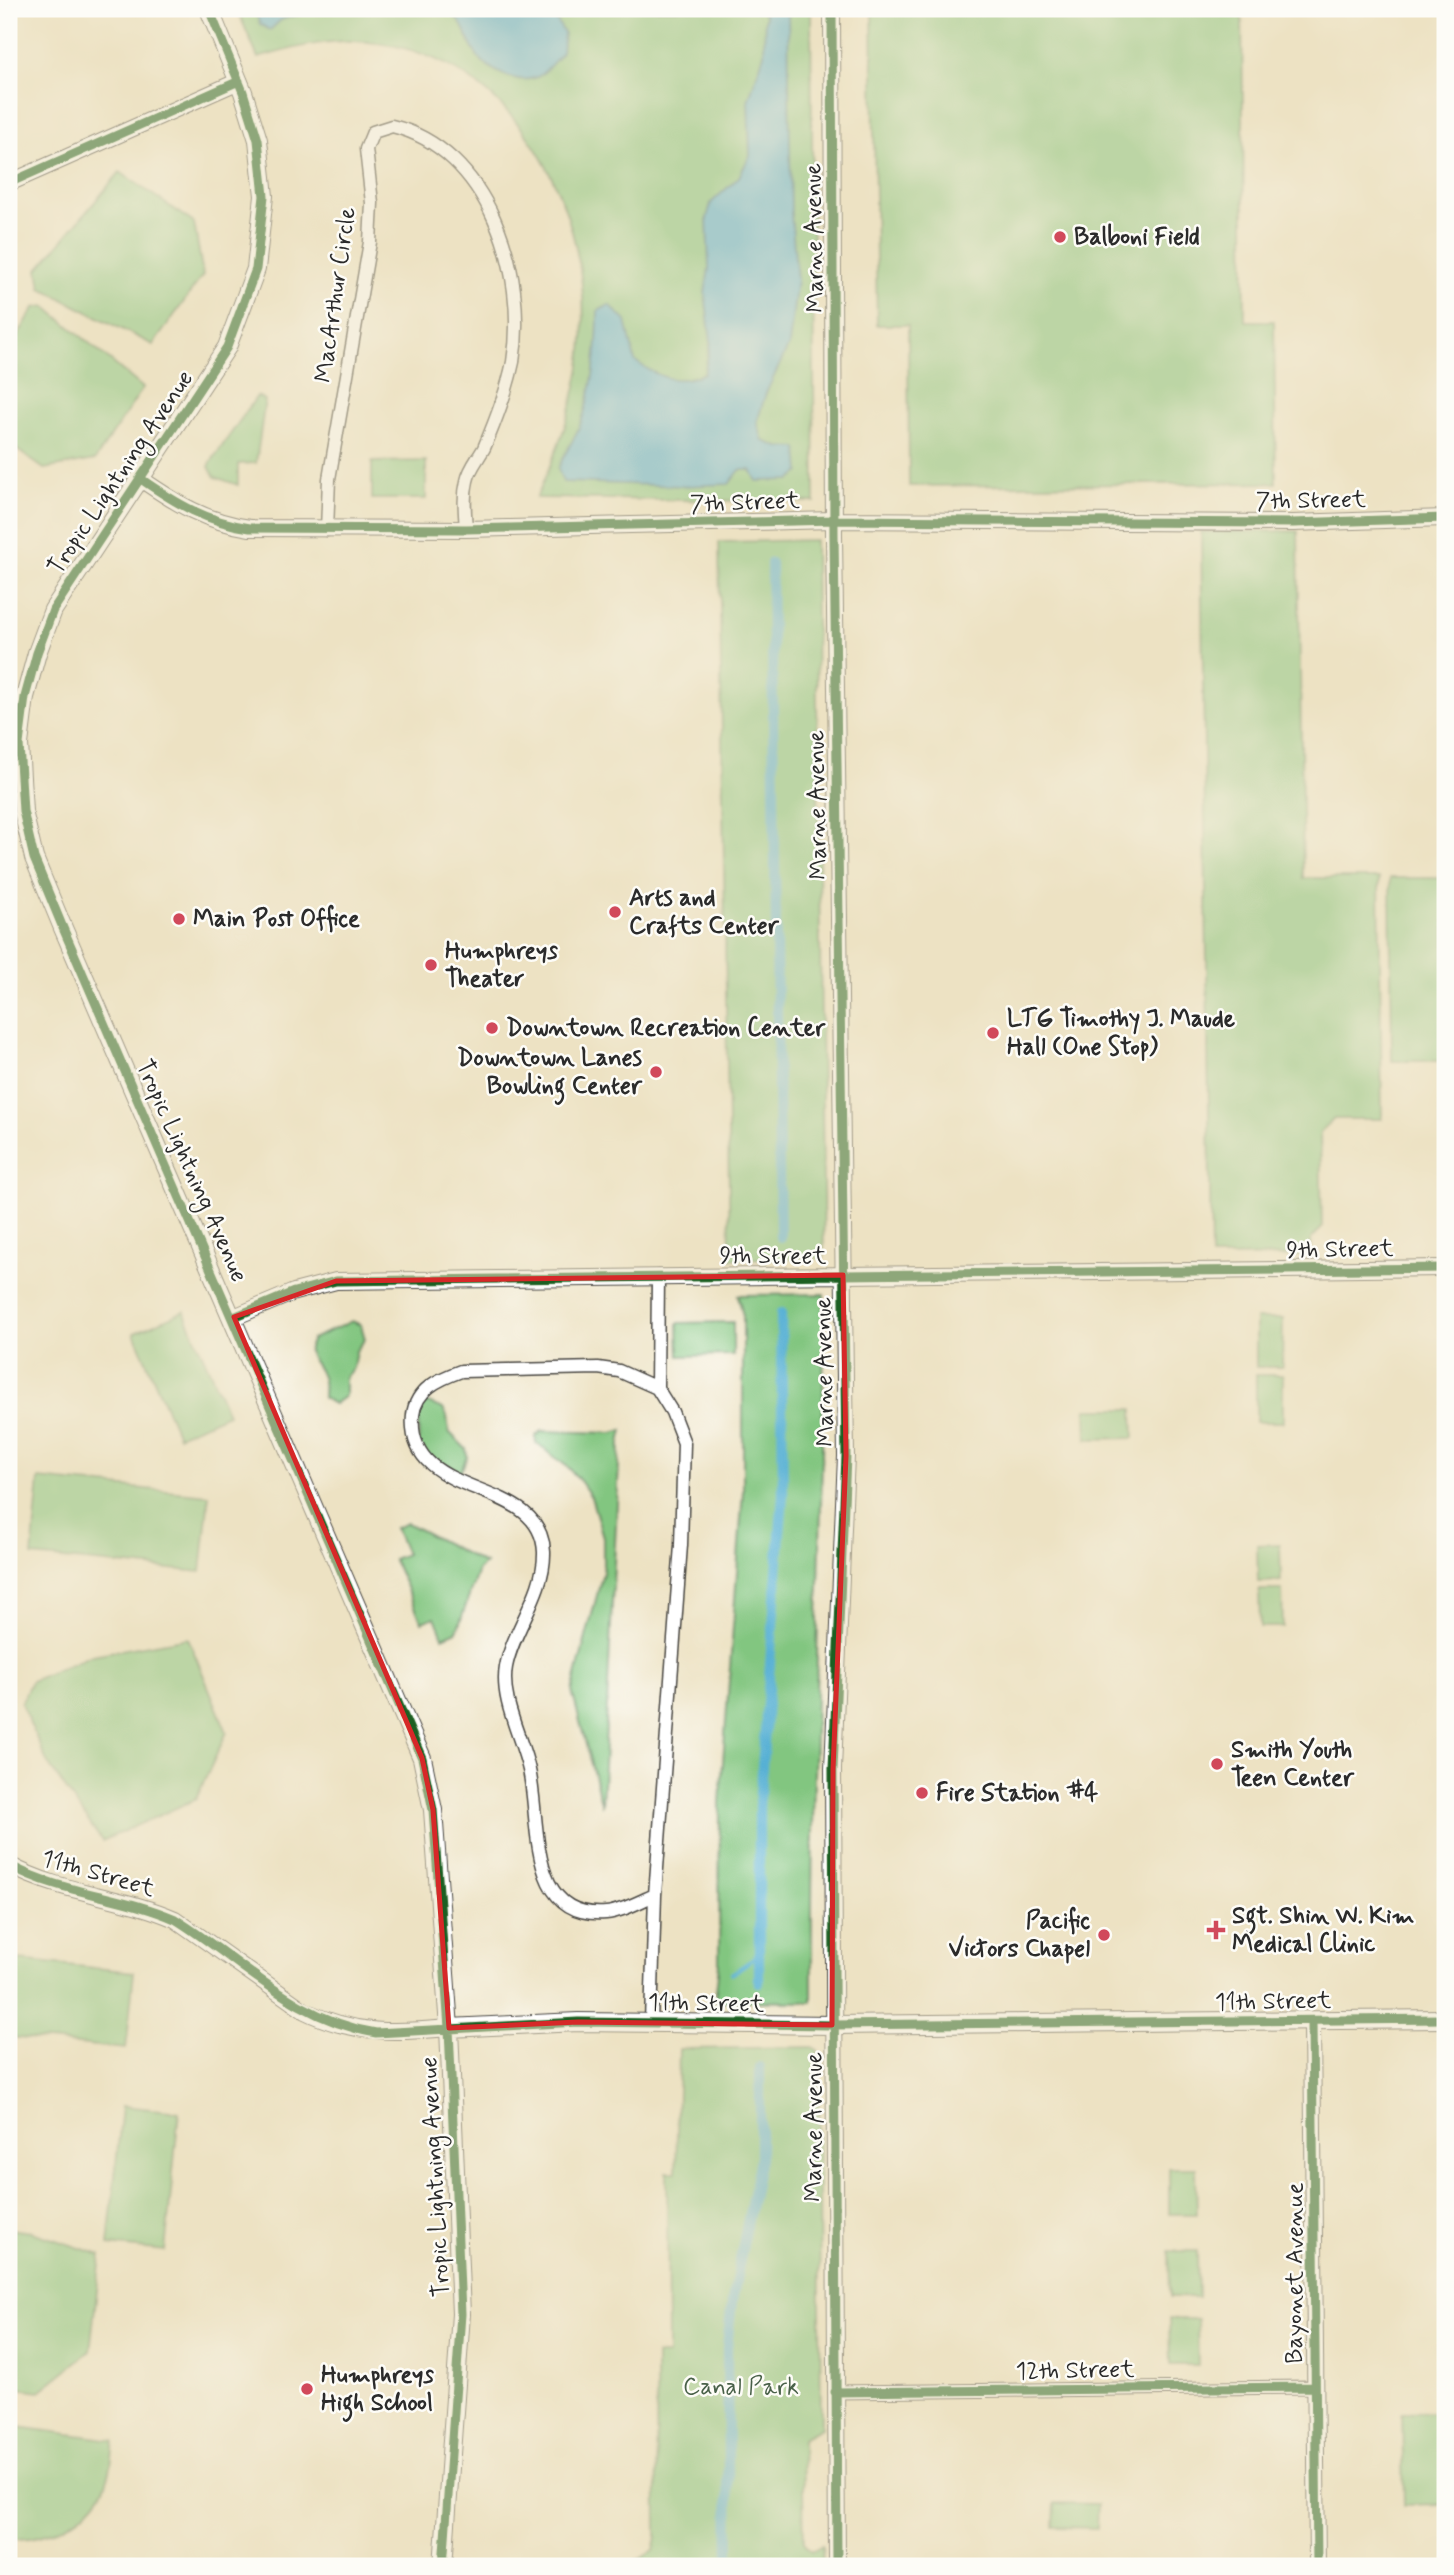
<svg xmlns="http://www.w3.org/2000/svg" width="1454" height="2575" font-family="Mynerve,sans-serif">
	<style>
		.green { fill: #82c680; stroke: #567856; stroke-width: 2 }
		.water { fill: #57b0d4; stroke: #416e80; stroke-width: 2 }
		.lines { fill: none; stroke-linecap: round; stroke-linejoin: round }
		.stream { stroke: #57b0d4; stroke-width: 3.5 }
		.canal { stroke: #57b0d4; stroke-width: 10 }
		.minor-casing { stroke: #484642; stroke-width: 15 }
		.tertiary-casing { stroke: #484642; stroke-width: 18 }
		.secondary-casing { stroke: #484642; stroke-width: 20 }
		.minor { stroke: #fff; stroke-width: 12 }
		.tertiary { stroke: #fff; stroke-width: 16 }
		.secondary { stroke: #fff; stroke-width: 18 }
		.cycleway-casing { stroke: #fdfcf7; stroke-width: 13 }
		.cycleway { stroke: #1b5e20; stroke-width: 9 }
		.marked { fill: none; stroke: #d62828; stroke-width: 5; stroke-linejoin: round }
		.poi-dot { fill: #d1495b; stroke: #fdfcf7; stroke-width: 2.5 }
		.labels { text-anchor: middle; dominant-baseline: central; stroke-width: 5; stroke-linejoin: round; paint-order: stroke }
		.poi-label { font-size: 24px; font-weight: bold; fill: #2b2b2b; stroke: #fdfcf7; text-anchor: start }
		.street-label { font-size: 24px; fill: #2b2b2b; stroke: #fdfcf7 }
		.park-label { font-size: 24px; fill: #496149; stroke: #fdfcf7 }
	</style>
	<rect width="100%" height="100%" fill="#fdfcf7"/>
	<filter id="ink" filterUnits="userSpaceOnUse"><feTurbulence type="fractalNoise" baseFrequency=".0143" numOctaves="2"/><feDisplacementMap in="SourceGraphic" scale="14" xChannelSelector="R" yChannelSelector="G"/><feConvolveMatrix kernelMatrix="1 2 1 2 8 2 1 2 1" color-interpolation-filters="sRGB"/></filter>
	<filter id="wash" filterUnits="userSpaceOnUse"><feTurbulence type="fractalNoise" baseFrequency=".00686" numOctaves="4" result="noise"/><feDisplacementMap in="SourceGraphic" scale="28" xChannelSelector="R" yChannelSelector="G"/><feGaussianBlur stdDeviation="1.57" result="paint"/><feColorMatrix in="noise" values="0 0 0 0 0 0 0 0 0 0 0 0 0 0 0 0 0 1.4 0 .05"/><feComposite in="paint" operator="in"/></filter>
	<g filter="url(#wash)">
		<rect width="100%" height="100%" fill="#ede2c3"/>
		<!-- green -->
		<path class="green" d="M 237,9 L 811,9 L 815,502 L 536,498 C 557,451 576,404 582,352 C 597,208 512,44 351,41 C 319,41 289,49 258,58 Z
			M 872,9 L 1242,9 L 1245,321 L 1274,321 L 1276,483 L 909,486 L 908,325 L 877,325 Z
			M 120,172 L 194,223 L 203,275 L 153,345 L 41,288 L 38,269 Z
			M 45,306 L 143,388 L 95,460 L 44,469 L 9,444 L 9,351 L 34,308 Z
			M 257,396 L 265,400 L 256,463 L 238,464 L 238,485 L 215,477 L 209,467 L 211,462 Z
			M 426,461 L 426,499 L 372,499 L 372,462 Z
			M 1298,531 L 1303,878 L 1379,878 L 1382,1119 L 1334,1119 L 1320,1132 L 1322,1228 L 1311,1239 L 1312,1256 L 1211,1257 L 1201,532 Z
			M 815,540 L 824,1258 L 730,1259 L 719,542 Z
			M 1390,878 L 1445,878 L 1445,1061 L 1392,1061 Z
			M 824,1294 C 824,1530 810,1766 812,2002 L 715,2001 L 719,1963 L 720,1802 L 743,1491 L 743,1316 L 738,1295 Z
			M 184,1311 L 228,1414 L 178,1436 L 134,1333 Z
			M 1256,1319 L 1283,1319 L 1282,1367 L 1256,1367 Z
			M 352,1321 L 361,1325 L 365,1339 L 356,1351 L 353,1368 L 345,1377 L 345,1396 L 334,1404 L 323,1398 C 323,1392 324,1386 323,1381 C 321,1364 301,1357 312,1339 Z
			M 733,1322 L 733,1355 L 679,1356 L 678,1323 Z
			M 1256,1375 L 1283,1375 L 1283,1422 L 1256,1422 Z
			M 418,1399 L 443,1409 L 447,1416 L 449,1432 L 466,1449 L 467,1457 L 457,1480 L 419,1452 Z
			M 1086,1409 L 1133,1409 L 1134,1438 L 1087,1439 Z
			M 623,1430 L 620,1443 L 602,1806 L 572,1691 L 603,1572 L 603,1537 L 591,1497 L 581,1482 L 569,1468 L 536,1443 L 536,1436 L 542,1431 L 613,1433 Z
			M 39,1479 L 209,1495 L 201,1572 L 32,1556 Z
			M 407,1523 L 485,1564 L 478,1570 L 457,1631 L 443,1637 L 435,1617 L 422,1622 L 393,1559 L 406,1554 L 395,1528 Z
			M 1280,1544 L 1281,1581 L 1258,1582 L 1257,1545 Z
			M 1259,1590 L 1282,1590 L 1283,1627 L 1260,1627 Z
			M 188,1638 L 227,1732 L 196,1799 L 102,1841 L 47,1762 L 21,1703 L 31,1681 L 92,1655 Z
			M 9,1959 L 134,1972 L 126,2049 L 9,2037 Z
			M 813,2047 L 818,2051 L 821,2428 L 802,2438 L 804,2542 L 812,2551 L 822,2545 L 823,2566 L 629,2566 L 654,2550 L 657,2537 L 656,2355 L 668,2355 L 667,2172 L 676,2172 L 679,2049 Z
			M 122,2106 L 179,2112 L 165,2251 L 108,2245 Z
			M 1169,2168 L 1196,2168 L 1197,2214 L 1169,2214 Z
			M 9,2229 L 32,2232 L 101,2255 L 90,2351 L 40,2391 L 9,2387 Z
			M 1169,2251 L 1197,2251 L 1198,2297 L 1170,2297 Z
			M 1169,2319 L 1197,2319 L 1198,2365 L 1170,2365 Z
			M 1445,2412 L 1445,2504 L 1404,2505 L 1402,2413 Z
			M 11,2426 L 114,2440 C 112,2455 112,2470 106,2484 C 91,2518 45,2542 9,2539 L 9,2428 Z
			M 1055,2503 L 1098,2504 L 1097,2528 L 1054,2527 Z"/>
		<!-- water -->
		<path class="water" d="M 254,9 L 315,9 L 281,20 L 270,30 L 260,24 Z
			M 447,9 L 550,9 L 564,33 L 562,53 C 555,60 547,71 539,76 C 517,87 483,68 473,49 C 461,28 468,28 447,9 Z
			M 760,9 L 788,9 L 791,213 L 797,280 L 789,345 L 766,393 L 757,422 L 763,441 L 779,447 L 798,448 L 800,472 L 790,480 L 757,481 L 751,470 L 740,470 L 729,484 L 684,486 L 563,482 L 558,469 C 564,454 574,440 580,425 C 593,391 598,348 598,311 L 609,305 L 626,321 L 635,361 C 658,377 677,386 704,373 L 711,342 L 705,293 L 709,268 L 707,218 L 711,203 L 739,177 L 750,155 L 748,101 L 764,54 L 765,15 Z"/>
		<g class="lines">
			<!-- stream -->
			<path class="stream" d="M 731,1974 L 759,1955"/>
			<!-- canal -->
			<path class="canal" d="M 771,563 L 780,1237
				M 759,1982 L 759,1807 L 783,1495 L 781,1313
				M 729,2566 L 727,2348 L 732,2301 L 760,2158 L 760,2067"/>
		</g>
	</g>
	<g filter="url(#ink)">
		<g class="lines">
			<defs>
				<path id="minor" d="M 327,530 L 329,479 L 370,242 L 372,203 L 366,149 L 373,132 L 392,126 C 488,149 528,272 513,362 C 507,391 496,420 484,448 C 478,459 469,469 467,481 C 463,497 465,513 466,529
					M 657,1388 L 658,1276
					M 651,2022 L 655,1895 L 681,1545 L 684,1443 L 672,1412 L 657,1388 L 619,1371 L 598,1368 L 461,1371 C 439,1379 416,1389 413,1415 C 405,1504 541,1474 544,1552 C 545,1593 513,1629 506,1667 C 500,1700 522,1738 529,1770 C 541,1822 526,1919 606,1913 C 621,1912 640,1901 655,1895
					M 835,2392 L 1315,2387"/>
				<path id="tertiary" d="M 832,9 L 834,535 L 846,1456 L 833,1769 L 837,2566
					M 9,183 L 239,81
					M 141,479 C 177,504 207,522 250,528 L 466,529 L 834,520 L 1293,523 L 1445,518
					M 234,1317 L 294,1292 L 336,1281 L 1445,1268
					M 9,1865 C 60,1893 122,1896 175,1919 L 305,2011 C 354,2035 396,2033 449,2028
					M 1312,2021 L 1317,2566"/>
				<path id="secondary" d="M 209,9 L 243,92 L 258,140 L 264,196 L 256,269 L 227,347 L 53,610 L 37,653 L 25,697 L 19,744 L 23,811 L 34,858 L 63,928 L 422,1758 L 433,1810 L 449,2028 L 461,2314 L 443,2566
					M 449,2028 L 578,2022 L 832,2025 L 1445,2019"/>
			</defs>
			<!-- minor casing -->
			<use href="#minor" class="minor-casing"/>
			<!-- tertiary casing -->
			<use href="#tertiary" class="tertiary-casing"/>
			<!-- secondary casing -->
			<use href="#secondary" class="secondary-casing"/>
			<!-- minor -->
			<use href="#minor" class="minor"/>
			<!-- tertiary -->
			<use href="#tertiary" class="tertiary"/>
			<!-- secondary -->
			<use href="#secondary" class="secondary"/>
			<defs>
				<path id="cycleway" d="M 209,9 L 243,92 L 258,140 L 264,196 L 256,269 L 227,347 L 53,610 L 37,653 L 25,697 L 19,744 L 23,811 L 34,858 L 63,928 L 422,1758 L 433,1810 L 449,2028 L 461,2314 L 443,2566
					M 832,9 L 834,535 L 846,1456 L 833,1769 L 837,2566
					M 9,183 L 239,81
					M 141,479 C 177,504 207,522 250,528 L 466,529 L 834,520 L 1293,523 L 1445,518
					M 234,1317 L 294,1292 L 336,1281 L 1445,1268
					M 9,1865 C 60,1893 122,1896 175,1919 C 244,1962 293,2019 376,2033 L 578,2022 L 832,2025 L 1445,2019
					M 1312,2021 L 1317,2566
					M 835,2392 L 1315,2387"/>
			</defs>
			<!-- cycleway casing -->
			<use href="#cycleway" class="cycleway-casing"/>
			<!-- cycleway -->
			<use href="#cycleway" class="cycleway"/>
		</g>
	</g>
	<!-- marked area -->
	<path d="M0 0H1454V2575H0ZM 843,1275 L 846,1456 L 833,1769 L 832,2025 L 578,2022 L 449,2028 L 433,1810 L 422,1758 L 234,1317 L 336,1281 Z" fill="#ede2c3" fill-opacity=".55" fill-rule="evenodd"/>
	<path class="marked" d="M 843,1275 L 846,1456 L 833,1769 L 832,2025 L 578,2022 L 449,2028 L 433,1810 L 422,1758 L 234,1317 L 336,1281 Z"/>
	<!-- markers -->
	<g class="poi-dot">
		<circle cx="1060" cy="237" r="7"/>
		<circle cx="615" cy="912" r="7"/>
		<circle cx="179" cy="919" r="7"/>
		<circle cx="431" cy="965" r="7"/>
		<circle cx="492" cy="1028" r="7"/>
		<circle cx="993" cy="1033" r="7"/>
		<circle cx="656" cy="1072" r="7"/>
		<circle cx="1217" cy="1764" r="7"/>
		<circle cx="922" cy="1793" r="7"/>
		<path d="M1212.5 1919.5h7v7h7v7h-7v7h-7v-7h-7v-7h7z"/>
		<circle cx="1104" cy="1935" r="7"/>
		<circle cx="307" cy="2389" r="7"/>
	</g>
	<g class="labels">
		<!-- poi labels -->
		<g class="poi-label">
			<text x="1074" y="237">Balboni Field</text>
			<text x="629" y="898">Arts and<tspan x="629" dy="28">Crafts Center</tspan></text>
			<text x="193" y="919">Main Post Office</text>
			<text x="445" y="951">Humphreys<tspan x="445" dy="28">Theater</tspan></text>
			<text x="1007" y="1019">LTG Timothy J. Maude<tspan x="1007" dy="28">Hall (One Stop)</tspan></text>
			<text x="506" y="1028">Downtown Recreation Center</text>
			<text x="642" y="1058" text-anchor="end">Downtown Lanes<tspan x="642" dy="28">Bowling Center</tspan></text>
			<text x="1231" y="1750">Smith Youth<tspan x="1231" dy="28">Teen Center</tspan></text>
			<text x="936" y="1793">Fire Station #4</text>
			<text x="1232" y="1916">Sgt. Shin W. Kim<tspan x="1232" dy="28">Medical Clinic</tspan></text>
			<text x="1090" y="1921" text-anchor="end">Pacific<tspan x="1090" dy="28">Victors Chapel</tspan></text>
			<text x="321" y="2375">Humphreys<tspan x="321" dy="28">High School</tspan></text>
		</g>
		<!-- street labels -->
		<g class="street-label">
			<text transform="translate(815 238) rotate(-91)">Marne Avenue</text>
			<text transform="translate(336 295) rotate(-82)">MacArthur Circle</text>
			<text transform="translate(121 473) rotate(-56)">Tropic Lightning Avenue</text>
			<text transform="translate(1311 501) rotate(-1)">7th Street</text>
			<text transform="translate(745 503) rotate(-2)">7th Street</text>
			<text transform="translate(818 805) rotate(-91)">Marne Avenue</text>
			<text transform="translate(191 1171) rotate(66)">Tropic Lightning Avenue</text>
			<text transform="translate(1340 1250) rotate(-1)">9th Street</text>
			<text x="773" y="1256">9th Street</text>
			<text transform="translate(825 1372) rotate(-91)">Marne Avenue</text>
			<text transform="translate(98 1874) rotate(16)">11th Street</text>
			<text transform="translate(1273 2002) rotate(-1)">11th Street</text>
			<text transform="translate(706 2004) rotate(1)">11th Street</text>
			<text transform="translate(814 2127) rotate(-90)">Marne Avenue</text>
			<text transform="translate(436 2177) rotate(-93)">Tropic Lightning Avenue</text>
			<text transform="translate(1295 2273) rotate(-90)">Bayonet Avenue</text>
			<text transform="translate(1075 2371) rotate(-1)">12th Street</text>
		</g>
		<!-- park labels -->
		<g class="park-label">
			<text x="741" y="2387">Canal Park</text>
		</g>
	</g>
	<!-- margin -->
	<rect width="1454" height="2575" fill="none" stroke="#fdfcf7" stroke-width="35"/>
</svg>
